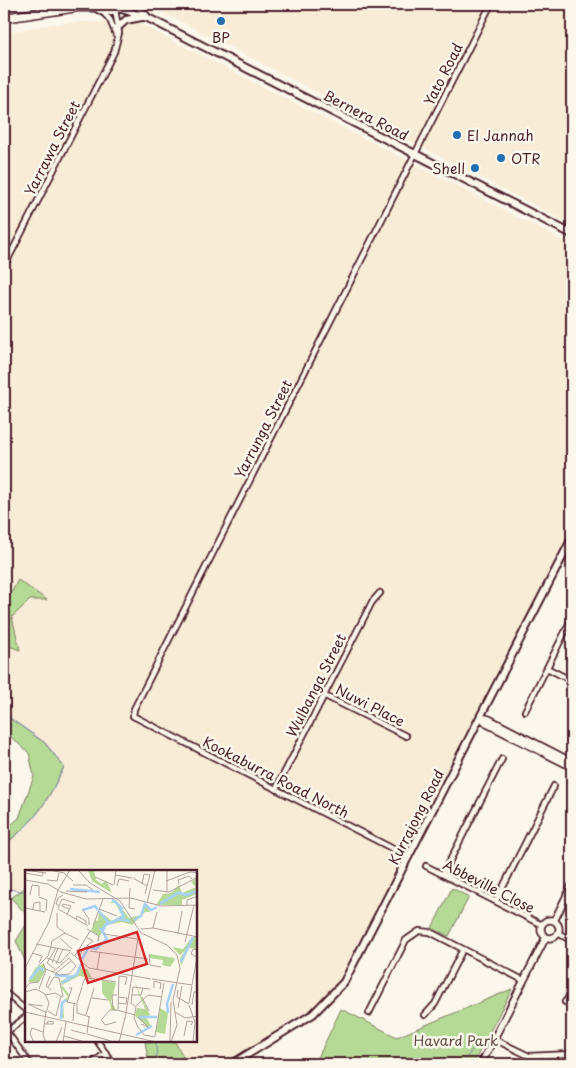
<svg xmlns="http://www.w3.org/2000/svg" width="576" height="1068" font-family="'Playpen Sans',sans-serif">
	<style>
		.built { fill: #f8ecd6 }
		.green { fill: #b4da95; stroke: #7f7c60 }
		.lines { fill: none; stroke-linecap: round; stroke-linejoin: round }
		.stream { stroke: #808aaa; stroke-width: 1 }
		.minor-casing { stroke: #4a1f2b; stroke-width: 8 }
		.tertiary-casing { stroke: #4a1f2b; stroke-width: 9 }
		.secondary-casing { stroke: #4a1f2b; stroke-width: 10 }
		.motorway-casing { stroke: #4a1f2b; stroke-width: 11 }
		.minor { stroke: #fbf7ec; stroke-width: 4.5 }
		.tertiary { stroke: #fbf7ec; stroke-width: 5.5 }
		.secondary { stroke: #fbf7ec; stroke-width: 6 }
		.motorway { stroke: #fbf7ec; stroke-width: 8 }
		.poi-dot { fill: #1f6fb2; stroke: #fbf7ec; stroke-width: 2 }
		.labels { text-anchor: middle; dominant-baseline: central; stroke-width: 5; stroke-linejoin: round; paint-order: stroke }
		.poi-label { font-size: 14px; fill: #4a1f2b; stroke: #fbf7ec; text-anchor: start }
		.street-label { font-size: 14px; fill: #4a1f2b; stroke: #fbf7ec }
		.park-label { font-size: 14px; fill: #644e46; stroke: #fbf7ec }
		.inset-river { fill: none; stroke: #a4d1ff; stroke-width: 2.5 }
		.inset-road { fill: none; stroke: #b4a19f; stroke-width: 1 }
		.view { fill: #d62828; fill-opacity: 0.15; stroke: #d62828; stroke-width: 2.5 }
		.inset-edge { fill: none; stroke: #4a1f2b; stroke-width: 2.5 }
	</style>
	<rect width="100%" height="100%" fill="#fbf7ec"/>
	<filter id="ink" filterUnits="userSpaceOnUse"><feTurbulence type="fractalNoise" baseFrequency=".02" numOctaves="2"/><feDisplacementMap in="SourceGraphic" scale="10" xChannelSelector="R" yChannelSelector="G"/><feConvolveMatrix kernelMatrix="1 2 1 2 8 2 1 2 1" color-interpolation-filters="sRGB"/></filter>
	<g filter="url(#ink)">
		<!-- built -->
		<path class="built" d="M 146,4 L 572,4 L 572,225 L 199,31 Z
			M 83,22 L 138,23 L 572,245 L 572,531 L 481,717 L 337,991 L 299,1024 L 232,1064 L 157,1064 L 156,1042 L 196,1042 L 196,872 L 26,872 L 26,892 L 4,888 L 4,845 L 27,827 L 45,743 L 4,714 L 4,33 L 52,24 Z"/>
		<!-- green -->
		<path class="green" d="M 18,580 L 47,600 L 30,600 L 12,617 L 20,650 L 4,644 L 4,607 Z
			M 4,714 L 45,743 L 64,767 C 46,803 37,820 4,845 L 4,831 L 19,818 L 34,776 L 29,753 L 4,731 Z
			M 26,887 L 26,914 L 11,898 Z
			M 452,888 L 469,897 L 449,936 L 432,928 Z
			M 26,925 L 26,963 L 16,941 Z
			M 512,989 L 473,1064 L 315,1064 L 341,1009 L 397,1037 Z
			M 145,1042 L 175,1042 L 185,1060 L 175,1064 L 149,1064 Z"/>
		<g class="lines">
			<!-- stream -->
			<path class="stream" d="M 4,714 L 45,743 L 64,767 C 46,803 37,820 4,845
				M 4,888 L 26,892
				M 26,942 L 26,943
				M 156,1042 L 157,1064
				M 462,1064 L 479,1040"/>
			<defs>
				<path id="minor" d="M 103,12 L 110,20 L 117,37
					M 4,267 L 114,52 L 119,33 L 115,9
					M 547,668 L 572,681
					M 323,695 L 406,736
					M 525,711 L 572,618
					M 276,789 L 372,602 L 380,593
					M 409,857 L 133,716 L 134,709 L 491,4
					M 426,866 L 542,925
					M 443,874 L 502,759
					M 496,901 L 554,786
					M 558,933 L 572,941
					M 4,992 L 26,1010
					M 565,1002 L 572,993
					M 369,1013 L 406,940 L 419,931 L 430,932 L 523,980
					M 425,1015 L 435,1004 L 463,949
					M 7,1032 L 30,1064
					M 4,1034 L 26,1017
					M 494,1039 L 529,1056 L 572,1054
					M 98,1042 L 113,1064
					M 542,1056 L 543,1064
					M 91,1064 L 106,1053"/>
				<path id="tertiary" d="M 481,717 L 487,724 L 572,767
					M 481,717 L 489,719 L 572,762
					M541 929a9 9 0 1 1 18 0a9 9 0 1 1-18 0Z
					M 554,921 L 572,885
					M 481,1064 L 546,937"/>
				<path id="secondary" d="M 136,4 L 148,18
					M 91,5 L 103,12 L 112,11 L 119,4
					M 116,8 C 129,9 136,16 148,18 L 572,234
					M 118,27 L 126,20 L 142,17
					M 232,1064 L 313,1014 L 344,982 L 572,538"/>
				<path id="motorway" d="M 4,18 L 78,7 L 93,7"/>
			</defs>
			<!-- minor casing -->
			<use href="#minor" class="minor-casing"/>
			<!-- tertiary casing -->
			<use href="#tertiary" class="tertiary-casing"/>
			<!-- secondary casing -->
			<use href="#secondary" class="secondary-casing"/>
			<!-- motorway casing -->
			<use href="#motorway" class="motorway-casing"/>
			<!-- minor -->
			<use href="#minor" class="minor"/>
			<!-- tertiary -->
			<use href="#tertiary" class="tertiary"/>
			<!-- secondary -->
			<use href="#secondary" class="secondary"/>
			<!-- motorway -->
			<use href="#motorway" class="motorway"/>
		</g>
	</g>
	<!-- markers -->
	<g class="poi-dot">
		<circle cx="221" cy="21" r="5"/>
		<circle cx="457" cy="135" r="5"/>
		<circle cx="501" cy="158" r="5"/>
		<circle cx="475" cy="168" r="5"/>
	</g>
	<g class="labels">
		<!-- poi labels -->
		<g class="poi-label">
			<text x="221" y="37" text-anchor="middle">BP</text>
			<text x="467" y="135">El Jannah</text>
			<text x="511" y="158">OTR</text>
			<text x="465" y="168" text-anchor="end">Shell</text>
		</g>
		<!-- street labels -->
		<g class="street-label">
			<text transform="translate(443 74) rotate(-63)">Yato Road</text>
			<text transform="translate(366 115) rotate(27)">Bernera Road</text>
			<text transform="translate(52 148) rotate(-63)">Yarrawa Street</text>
			<text transform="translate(263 429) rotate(-63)">Yarrunga Street</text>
			<text transform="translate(316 685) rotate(-63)">Wulbanga Street</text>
			<text transform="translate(370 705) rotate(27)">Nuwi Place</text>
			<text transform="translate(276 777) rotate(27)">Kookaburra Road North</text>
			<text transform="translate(416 817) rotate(-63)">Kurrajong Road</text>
			<text transform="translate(489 886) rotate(27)">Abbeville Close</text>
		</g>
		<!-- park labels -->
		<g class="park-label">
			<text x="456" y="1040">Havard Park</text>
		</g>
	</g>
	<!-- overview -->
	<g transform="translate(25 870)">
		<rect width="172" height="172" fill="#fbf7ec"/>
		<path d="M 63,0 L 69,0 L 71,10 L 77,14 L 81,10 L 87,23 L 67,11 ZM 171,8 L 172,24 L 157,30 L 157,35 L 131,35 L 138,24 L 146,23 L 154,15 L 157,23 L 171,17 L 166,12 ZM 91,30 L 104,48 L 116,45 L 120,33 L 125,42 L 120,42 L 107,55 L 97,52 L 82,55 L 75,66 L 66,61 L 70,50 L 73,51 L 74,41 L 87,51 L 97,45 L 90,33 L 84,33 ZM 167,67 L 171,67 L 172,79 L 164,78 L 156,96 L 155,88 L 160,81 L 155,85 L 147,77 L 158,79 ZM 125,84 L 149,88 L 150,90 L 145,97 L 137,95 L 138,90 L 124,88 ZM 18,94 L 21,100 L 14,112 L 3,112 L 10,98 ZM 53,98 L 62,99 L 67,108 L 54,106 L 37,115 L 45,126 L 41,132 L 38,132 L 39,148 L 35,149 L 36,132 L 43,127 L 37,119 L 36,111 L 52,103 ZM 108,108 L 125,145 L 121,147 L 126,156 L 123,157 L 110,146 L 112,138 L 120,139 ZM 77,110 L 91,113 L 86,132 L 92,141 L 86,140 L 85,132 L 77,123 ZM 135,138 L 143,143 L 140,164 L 131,162 Z" fill="#b4da95"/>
		<path class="inset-river" d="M 45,19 L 75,22M 87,29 L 97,38 L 95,40 L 99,46 L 95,48M 135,34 L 153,23 L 161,25 L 173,21M 58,40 L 70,36 L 73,40M 74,41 L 84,53M 109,50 L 116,46 L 120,34 L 126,40 L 132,37M 57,89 L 64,77 L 71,79 L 82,69 L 76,59 L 79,59 L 80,55 L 94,49 L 105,51M 156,92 L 168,67M 30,105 L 48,107M 5,109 L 14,98 L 19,100M 37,113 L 52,104 L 56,94M 143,143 L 142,134 L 148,114M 114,147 L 132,147M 36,149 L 37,133 L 41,130M 111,165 L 127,156"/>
		<path class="inset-road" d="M 0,0 L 21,3M 25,0 L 39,3 L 48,11M 53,0 L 65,13 L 95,31 L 116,63 L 142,75 L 152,85 L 155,98 L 148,130 L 152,155 L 146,172M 0,3 L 17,6 L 18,3M 90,5 L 107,8M 70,7 L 88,15M 108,8 L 122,16M 0,10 L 23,14 L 36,22 L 61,29 L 106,28 L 136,36 L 173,35M 22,10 L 32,11 L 34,3M 141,11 L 165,2 L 173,3M 117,14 L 119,4 L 125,5 L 120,24M 154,14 L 153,10 L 164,6 L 167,9M 48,15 L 61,15 L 68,20M 89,15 L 91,0M 92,16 L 94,9 L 104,11M 105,18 L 104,38 L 110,39M 128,20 L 144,22 L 173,7M 41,21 L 62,22M 142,22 L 142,0M 5,25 L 7,15 L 14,16 L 14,26M 14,27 L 22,30 L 21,41M 122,33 L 130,0M 34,36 L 31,34 L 33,28 L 38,25M 162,36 L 162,30 L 173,26M 0,38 L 20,42M 33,38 L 37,29 L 50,33M 8,39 L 9,33 L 15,32 L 15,41M 33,39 L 63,56M 57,39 L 64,49 L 64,55M 74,39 L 92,46M 32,43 L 32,57 L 40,63M 42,44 L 46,36 L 38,34 L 37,36 L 44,39M 51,49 L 52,46 L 61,51 L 61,54M 68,56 L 78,29M 128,58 L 173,67M 62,59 L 74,66 L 73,71 L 74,66M 116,59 L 128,58 L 132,42M 40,63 L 54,70M 79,64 L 112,69M 153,64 L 157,41M 35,68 L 47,79M 160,72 L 169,35M 11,74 L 46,81M 26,76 L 27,71 L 40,63M 65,81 L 123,89M 7,83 L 17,86 L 14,93M 46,83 L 64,98 L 126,109M 124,84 L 125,95 L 136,97M 50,86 L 65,61M 172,87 L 166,84 L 168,79 L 173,80M 22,88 L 35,93 L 45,82M 54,89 L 57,80 L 68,71 L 61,67M 27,93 L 33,78M 31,94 L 38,79M 13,96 L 23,86 L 26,77M 0,98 L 24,52 L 33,20 L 45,0M 21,99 L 35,105 L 44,104 L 51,96 L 44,88 L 28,102M 30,99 L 22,93 L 31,78M 72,100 L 75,82M 30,104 L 46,91M 25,106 L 21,116 L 26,120M 71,109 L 91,112M 127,109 L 167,115M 167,115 L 172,87M 57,116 L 60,108 L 70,109M 23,117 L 29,107 L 34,108 L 38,127M 0,118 L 5,113 L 14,112M 44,118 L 47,118 L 42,132 L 52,134M 129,118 L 129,111 L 136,113 L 135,119M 14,119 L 21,100 L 18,93M 153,120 L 152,127 L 164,134M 0,122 L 11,119 L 20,124 L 24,133 L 21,143M 20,125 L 30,123 L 37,127M 107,125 L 116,125 L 118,118M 93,127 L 102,128 L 101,134 L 93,133M 117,127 L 124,141M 67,128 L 83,130M 52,133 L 57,117M 164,133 L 167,116M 3,134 L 20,142M 3,134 L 18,136M 52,134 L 52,143 L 65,147M 164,135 L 170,152 L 168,172M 167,135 L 169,122 L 173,122M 111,136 L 123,125 L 137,127M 111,137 L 109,148 L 113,157 L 119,165 L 130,167M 111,137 L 106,133 L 108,117 L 125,119M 153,138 L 157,116M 88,139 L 87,125 L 92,125M 93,139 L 94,106 L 102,107 L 100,115M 92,140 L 110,145M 23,141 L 31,146 L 36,126M 0,142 L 131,172M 150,142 L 160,148 L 173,146M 61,145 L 69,118M 113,147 L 123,157 L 116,154M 76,149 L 80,155 L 91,152M 77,149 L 85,140 L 92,140M 100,149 L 113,68M 48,151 L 49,133M 19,154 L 28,154 L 29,152 L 23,151 L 22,154M 46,160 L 61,164M 62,163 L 64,147M 62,164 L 86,171M 39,166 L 60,172M 130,166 L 139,113M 159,166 L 162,151 L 168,152 L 166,155M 145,171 L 146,132M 9,172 L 5,164 L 7,158 L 18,162M 21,172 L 18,165 L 21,141M 31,172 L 37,157M 38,172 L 41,152M 94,172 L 100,148"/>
		<path class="view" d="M 112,62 L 122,94 L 63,113 L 53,81 Z"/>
		<rect width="172" height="172" class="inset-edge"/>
	</g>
	<!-- margin -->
	<rect width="576" height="1068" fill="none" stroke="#fbf7ec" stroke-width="20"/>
	<rect x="10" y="10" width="556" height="1048" fill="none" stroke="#4a1f2b" stroke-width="2" filter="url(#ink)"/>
</svg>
